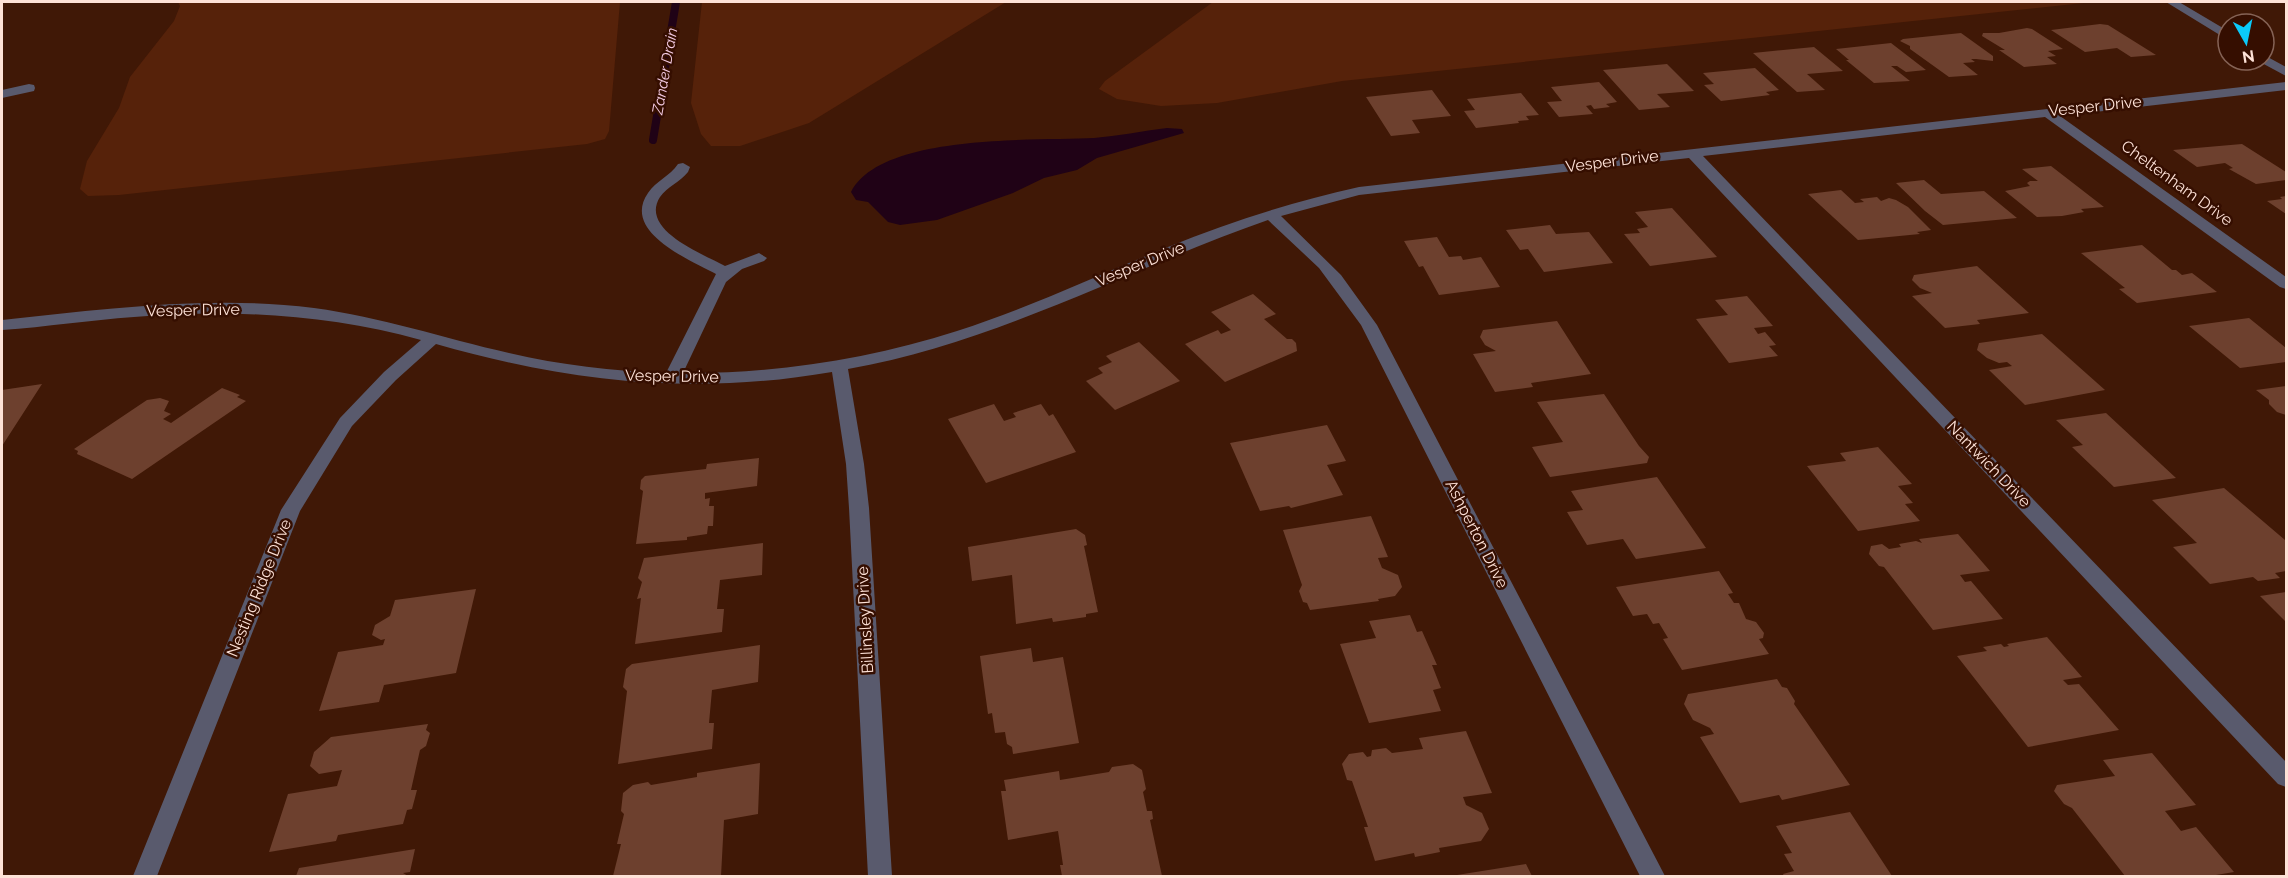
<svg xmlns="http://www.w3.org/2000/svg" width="2288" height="878" font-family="Raleway,sans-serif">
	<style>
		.green { fill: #56220a }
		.water { fill: #200216 }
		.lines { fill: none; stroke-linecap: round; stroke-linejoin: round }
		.stream { stroke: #200216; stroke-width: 8 }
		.building { fill: #6d402e }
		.street { fill: #595a6d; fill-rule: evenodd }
		.labels { text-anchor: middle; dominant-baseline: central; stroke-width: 5; stroke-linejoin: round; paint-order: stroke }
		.far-water-label { font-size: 15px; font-style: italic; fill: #f5cce4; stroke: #350e00 }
		.street-label { font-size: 16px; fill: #fee2d7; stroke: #350e00 }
	</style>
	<rect width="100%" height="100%" fill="#401806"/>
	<!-- green -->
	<path class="green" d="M 178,2 L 620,2 L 609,131 L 605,139 L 587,144 L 119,195 L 88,196 L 80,189 L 87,161 L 119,108 L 130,77 L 174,21 L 180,6 Z
		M 702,2 L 1006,2 L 809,123 L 740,146 L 711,146 L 701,134 L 691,103 Z
		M 1213,2 L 2093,2 L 1342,81 L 1217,103 L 1161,106 L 1117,99 L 1099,89 L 1105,81 Z"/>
	<!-- water -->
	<path class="water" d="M 1167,128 L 1182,129 L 1184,133 L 1097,158 L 1077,170 L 1044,178 L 1013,193 L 937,220 L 900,225 L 888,222 L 868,202 L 856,200 L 851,192 C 881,133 1035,141 1094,138 C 1118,136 1142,131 1167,128 Z"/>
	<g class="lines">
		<!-- stream -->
		<path class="stream" d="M 653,140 L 676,2"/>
	</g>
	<!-- building -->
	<path class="building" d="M 2100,24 L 2108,25 L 2156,55 L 2131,57 L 2117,48 L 2085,52 L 2051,30 Z
		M 2027,28 L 2032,29 L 2063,49 L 2048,51 L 2056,56 L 2047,57 L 2057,64 L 2024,67 L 1999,50 L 2005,50 L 1982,36 L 1983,33 L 1999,33 Z
		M 1961,33 L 1993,56 L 1993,61 L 1976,59 L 1971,59 L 1975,62 L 1963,63 L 1978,75 L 1949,77 L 1910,49 L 1910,46 L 1900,41 L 1903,39 Z
		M 1891,43 L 1926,70 L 1906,72 L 1897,66 L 1891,66 L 1910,81 L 1874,83 L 1846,60 L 1849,60 L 1836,49 Z
		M 1814,47 L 1843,71 L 1807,74 L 1825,90 L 1797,92 L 1753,53 Z
		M 1667,64 L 1694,91 L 1657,94 L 1670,107 L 1639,110 L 1603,70 Z
		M 1755,68 L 1779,90 L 1766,92 L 1770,95 L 1721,101 L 1704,85 L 1714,84 L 1703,73 Z
		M 1599,82 L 1617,102 L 1606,104 L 1610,107 L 1594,109 L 1591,105 L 1586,106 L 1593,114 L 1559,117 L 1547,102 L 1562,101 L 1551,87 Z
		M 1432,90 L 1451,116 L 1412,120 L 1420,133 L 1391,136 L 1366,97 Z
		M 1521,93 L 1539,115 L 1526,116 L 1529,120 L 1518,121 L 1519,123 L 1476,128 L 1464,111 L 1475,110 L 1467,99 Z
		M 2242,144 L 2286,172 L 2286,180 L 2256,184 L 2229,169 L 2233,168 L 2225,163 L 2197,167 L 2173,150 Z
		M 2051,166 L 2104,207 L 2081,209 L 2084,212 L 2062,216 L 2037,217 L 2005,191 L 2030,186 L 2027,183 L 2030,181 L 2038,181 L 2022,169 Z
		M 1924,180 L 1941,194 L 1984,191 L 2017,218 L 1943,225 L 1925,211 L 1896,183 Z
		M 1841,190 L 1855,203 L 1864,202 L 1860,199 L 1877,197 L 1881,201 L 1889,198 L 1896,200 L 1908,207 L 1931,230 L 1917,232 L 1920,234 L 1858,240 L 1808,194 Z
		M 2286,196 L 2286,214 L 2267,201 L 2282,199 L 2280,197 Z
		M 1672,208 L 1717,257 L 1650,266 L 1624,234 L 1640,233 L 1637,229 L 1648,227 L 1635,212 Z
		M 1550,225 L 1556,234 L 1589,232 L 1613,263 L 1544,272 L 1528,249 L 1520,250 L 1506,230 Z
		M 1437,237 L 1449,257 L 1461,256 L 1463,260 L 1481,257 L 1500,287 L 1439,295 L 1423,266 L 1419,267 L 1404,241 Z
		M 2142,245 L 2172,270 L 2176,270 L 2182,275 L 2192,273 L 2217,292 L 2137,303 L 2119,289 L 2125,288 L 2081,253 Z
		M 1977,266 L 2029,313 L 1977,320 L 1980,324 L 1945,328 L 1912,296 L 1932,293 L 1920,288 L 1912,280 L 1914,275 Z
		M 1253,294 L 1276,314 L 1264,319 L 1287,339 L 1292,339 L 1296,343 L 1297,351 L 1225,382 L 1185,344 L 1218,330 L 1221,334 L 1231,330 L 1211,312 Z
		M 1747,296 L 1773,326 L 1754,328 L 1758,334 L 1765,332 L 1776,345 L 1769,346 L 1778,356 L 1729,363 L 1696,319 L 1728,315 L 1715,300 Z
		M 2249,318 L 2286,348 L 2286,362 L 2240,368 L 2189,326 Z
		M 1557,321 L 1591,374 L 1531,383 L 1533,387 L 1495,392 L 1473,354 L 1496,351 L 1485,345 L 1480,337 L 1483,330 Z
		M 2042,334 L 2105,390 L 2025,405 L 1989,370 L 2012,366 L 2007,362 L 1999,363 L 1987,358 L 1977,350 L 1979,343 Z
		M 1139,342 L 1180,381 L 1115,410 L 1086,381 L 1103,373 L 1098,368 L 1112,362 L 1106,356 Z
		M 42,384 L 2,446 L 2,390 Z
		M 2286,386 L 2286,415 L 2277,412 L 2269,404 L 2269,400 L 2256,390 Z
		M 222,388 L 240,395 L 237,397 L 246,401 L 132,479 L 77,454 L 78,451 L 74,449 L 147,400 L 160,398 L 169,401 L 164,411 L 171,414 L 163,419 L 171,423 Z
		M 1604,394 L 1639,446 L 1649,457 L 1647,463 L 1550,477 L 1532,447 L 1563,442 L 1537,402 Z
		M 994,404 L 1004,421 L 1016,417 L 1013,413 L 1041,404 L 1049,416 L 1053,414 L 1076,452 L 986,483 L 948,419 Z
		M 2106,413 L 2176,478 L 2114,487 L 2072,447 L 2083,445 L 2056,420 Z
		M 1327,425 L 1346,461 L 1327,465 L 1343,495 L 1291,508 L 1289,506 L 1260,511 L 1230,443 Z
		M 1878,447 L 1912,484 L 1898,486 L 1913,503 L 1905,504 L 1920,521 L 1858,531 L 1807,466 L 1846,461 L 1840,453 Z
		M 759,458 L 757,486 L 705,493 L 705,499 L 710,498 L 709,506 L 714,506 L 713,526 L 708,526 L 707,534 L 687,537 L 687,540 L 636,544 L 643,491 L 640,489 L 641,480 L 645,476 L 706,469 L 707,464 Z
		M 1657,477 L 1706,548 L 1636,559 L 1623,539 L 1587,545 L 1567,512 L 1583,510 L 1571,491 Z
		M 2224,488 L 2285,540 L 2286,571 L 2275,573 L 2280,578 L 2258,581 L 2253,577 L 2210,584 L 2173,547 L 2197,543 L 2152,500 Z
		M 1371,516 L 1388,557 L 1378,558 L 1382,568 L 1398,575 L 1402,587 L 1395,596 L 1378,599 L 1379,601 L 1310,610 L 1307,603 L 1303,602 L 1299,591 L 1302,585 L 1283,530 Z
		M 1076,529 L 1085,535 L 1087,545 L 1084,546 L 1098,612 L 1086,614 L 1086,617 L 1053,622 L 1052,618 L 1016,624 L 1012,575 L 972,581 L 968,547 Z
		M 1958,534 L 1990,571 L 1960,575 L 1965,582 L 1971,581 L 2003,619 L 1933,630 L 1884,567 L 1879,566 L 1869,554 L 1871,546 L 1882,544 L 1889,549 L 1901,547 L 1899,544 L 1916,541 L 1922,543 L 1919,539 Z
		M 763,543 L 762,575 L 720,580 L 717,609 L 724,609 L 722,632 L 635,644 L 641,598 L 637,599 L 642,582 L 638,578 L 644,558 Z
		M 1719,571 L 1733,593 L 1728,594 L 1734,603 L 1739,603 L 1746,619 L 1756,622 L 1764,633 L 1763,638 L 1759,639 L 1769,654 L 1682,670 L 1663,639 L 1668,638 L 1659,623 L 1653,624 L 1647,614 L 1633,616 L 1616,587 Z
		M 476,589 L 456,673 L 384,685 L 379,702 L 319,711 L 338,652 L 383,645 L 385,639 L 381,640 L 372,635 L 375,625 L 390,616 L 395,600 Z
		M 2286,592 L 2286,622 L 2260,596 Z
		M 1410,615 L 1417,632 L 1422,631 L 1437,665 L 1432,665 L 1441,688 L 1433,690 L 1441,711 L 1369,723 L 1340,644 L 1376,638 L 1369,621 Z
		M 2047,637 L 2082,677 L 2063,680 L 2068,685 L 2079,684 L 2119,730 L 2028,747 L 1957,656 L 1987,651 L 1983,647 L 2001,644 L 2004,647 L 2009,646 L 2007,644 Z
		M 760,645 L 758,682 L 712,690 L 709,723 L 714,723 L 712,749 L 618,764 L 627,691 L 623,687 L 626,669 L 632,664 Z
		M 1031,648 L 1033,662 L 1063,657 L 1079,743 L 1013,754 L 1012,747 L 1007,744 L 1005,732 L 995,733 L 992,713 L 988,714 L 980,656 Z
		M 1777,679 L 1782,687 L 1787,688 L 1795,701 L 1794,704 L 1850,785 L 1782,800 L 1779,795 L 1740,803 L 1700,737 L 1714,734 L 1710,728 L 1693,720 L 1684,704 L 1688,694 Z
		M 428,724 L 426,730 L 430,733 L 426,746 L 420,750 L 411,790 L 417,790 L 412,809 L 407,810 L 403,824 L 338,835 L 336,841 L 269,852 L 288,794 L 337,786 L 342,770 L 319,774 L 310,766 L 314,752 L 331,737 Z
		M 1466,731 L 1492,793 L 1463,797 L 1466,805 L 1482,813 L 1489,829 L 1481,841 L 1439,848 L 1440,852 L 1415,857 L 1414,853 L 1375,861 L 1364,827 L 1368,827 L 1352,781 L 1347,780 L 1342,764 L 1349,754 L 1363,752 L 1367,757 L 1371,756 L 1372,750 L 1386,748 L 1392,753 L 1423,749 L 1419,738 Z
		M 2152,753 L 2196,805 L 2165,811 L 2181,831 L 2196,827 L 2234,872 L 2210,876 L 2125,876 L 2072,808 L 2064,804 L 2054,791 L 2057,785 L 2115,776 L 2103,760 Z
		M 760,763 L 758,814 L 724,820 L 721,876 L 613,876 L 621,844 L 617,844 L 624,814 L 621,811 L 623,793 L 633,785 L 648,782 L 651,785 L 697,777 L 697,773 Z
		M 1133,764 L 1142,770 L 1146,789 L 1143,792 L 1147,811 L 1152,811 L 1153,819 L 1150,820 L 1162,876 L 1062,876 L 1060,865 L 1063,865 L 1058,831 L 1008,840 L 1001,791 L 1006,791 L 1004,780 L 1059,771 L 1060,780 L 1109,772 L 1112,767 Z
		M 1850,812 L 1892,876 L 1784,876 L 1783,874 L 1794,871 L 1784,854 L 1792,853 L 1776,826 Z
		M 415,849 L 410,872 L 403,873 L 408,876 L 296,876 L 299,868 Z
		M 1526,864 L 1532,876 L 1457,876 L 1457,875 Z"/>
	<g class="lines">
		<!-- street -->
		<path class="street" d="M 2166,2 L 2179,2 L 2228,31 L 2228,40 Z
			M 2264,55 L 2286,67 L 2286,76 L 2260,62 L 2258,60 L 2264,60 Z
			M 2286,82 L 2286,90 L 2060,116 L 2286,277 L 2286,289 L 2280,287 L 2045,117 L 1703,156 L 2286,762 L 2286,787 L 2278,784 L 1689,158 L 1359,195 L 1281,216 L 1341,275 L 1377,325 L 1665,876 L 1640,876 L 1361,325 L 1319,268 L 1268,220 C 1128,269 996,343 848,369 L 864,464 L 869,508 L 892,876 L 868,876 L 849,508 L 846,464 L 832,372 C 693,396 570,382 436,344 L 396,380 L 352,426 L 300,511 L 157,876 L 133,876 L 281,510 L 340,418 L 384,372 L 421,340 C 327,314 231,309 134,317 C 90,320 46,327 2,330 L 2,320 C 105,309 211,295 314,308 C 381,317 443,338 509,353 C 560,365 613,371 666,373 L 716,274 C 690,260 621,232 648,193 C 656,181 670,176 678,164 L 683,163 L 690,167 L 688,172 C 680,182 667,187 660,197 C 639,230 703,254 725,266 L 759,253 L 767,258 L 764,261 L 742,269 L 726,282 L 683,373 C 775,374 869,359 957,331 C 1029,308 1098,275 1168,247 C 1231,221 1293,202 1359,187 Z
			M 29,84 L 34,85 L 35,88 L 34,91 L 2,98 L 2,90 Z"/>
	</g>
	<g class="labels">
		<!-- far-water labels -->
		<g class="far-water-label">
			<text transform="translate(665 71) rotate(-80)">Zander Drain</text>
		</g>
		<!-- street labels -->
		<g class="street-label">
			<text transform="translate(2095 106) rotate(-6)">Vesper Drive</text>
			<text transform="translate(1612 161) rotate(-7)">Vesper Drive</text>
			<text transform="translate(2177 183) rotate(36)">Cheltenham Drive</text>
			<text transform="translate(1140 264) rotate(-22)">Vesper Drive</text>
			<text transform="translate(193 310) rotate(-1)">Vesper Drive</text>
			<text transform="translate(672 376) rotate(1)">Vesper Drive</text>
			<text transform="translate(1989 464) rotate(46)">Nantwich Drive</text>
			<text transform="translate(1477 534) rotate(63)">Ashperton Drive</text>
			<text transform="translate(259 588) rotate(-68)">Nesting Ridge Drive</text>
			<text transform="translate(865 620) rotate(-93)">Billinsley Drive</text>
		</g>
	</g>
	<!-- border -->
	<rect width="2288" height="878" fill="none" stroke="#fee2d7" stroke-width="6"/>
	<!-- north arrow -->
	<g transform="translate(2246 42) rotate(171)"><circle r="28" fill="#350e00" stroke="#856356" stroke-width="1.5"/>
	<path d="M0-4.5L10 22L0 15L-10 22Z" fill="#0bcafa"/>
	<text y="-9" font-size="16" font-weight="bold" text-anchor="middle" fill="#fee2d7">N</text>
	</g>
</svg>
